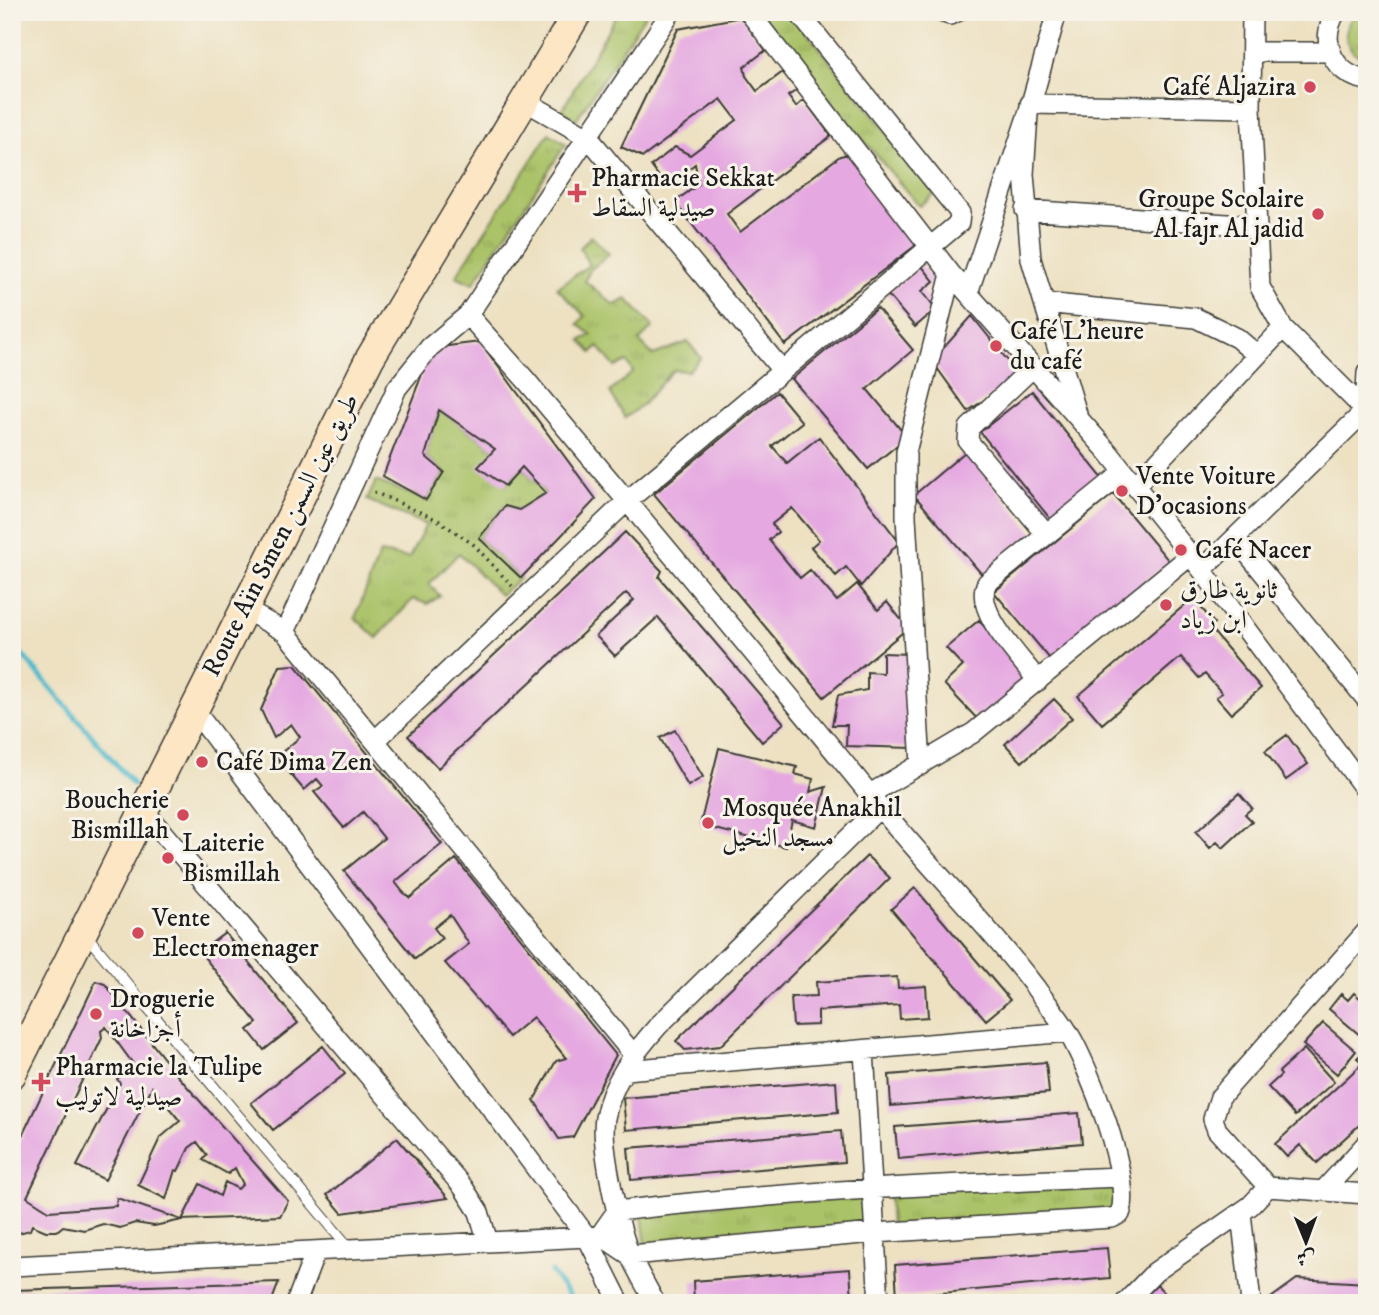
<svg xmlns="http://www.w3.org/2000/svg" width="1379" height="1315" font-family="'IM FELL DW Pica',Amiri,serif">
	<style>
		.grass { fill: url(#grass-tufts); stroke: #636f42; stroke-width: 2 }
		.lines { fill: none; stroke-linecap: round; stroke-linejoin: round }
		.stream { stroke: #4fbacc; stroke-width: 5 }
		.building { fill: #e5a8e1 }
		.lane-casing { stroke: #3b3a35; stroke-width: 12 }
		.street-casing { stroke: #3b3a35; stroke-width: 22 }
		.secondary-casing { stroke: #3b3a35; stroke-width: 31 }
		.path { stroke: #3b3a35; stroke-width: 3.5; stroke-dasharray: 2 5; stroke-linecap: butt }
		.lane { stroke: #fff; stroke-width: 10 }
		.street { stroke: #fff; stroke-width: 19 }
		.secondary { stroke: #fce6c4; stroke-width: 28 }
		.poi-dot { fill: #d1495b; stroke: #f7f3e8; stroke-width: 2.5 }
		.labels { text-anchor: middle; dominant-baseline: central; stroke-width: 6; stroke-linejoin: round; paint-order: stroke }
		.poi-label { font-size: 26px; fill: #1c1c1c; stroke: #f7f3e8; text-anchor: start }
		.street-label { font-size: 26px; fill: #1c1c1c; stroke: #f7f3e8 }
	</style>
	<defs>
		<pattern id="grass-tufts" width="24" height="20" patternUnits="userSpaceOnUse" patternTransform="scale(1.75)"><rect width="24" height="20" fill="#aac268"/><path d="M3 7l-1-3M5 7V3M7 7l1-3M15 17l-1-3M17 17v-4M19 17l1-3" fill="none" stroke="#92a65a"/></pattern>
	</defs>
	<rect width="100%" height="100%" fill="#f7f3e8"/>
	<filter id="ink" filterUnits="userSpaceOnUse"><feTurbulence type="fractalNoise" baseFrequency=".0143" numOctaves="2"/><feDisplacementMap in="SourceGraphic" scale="14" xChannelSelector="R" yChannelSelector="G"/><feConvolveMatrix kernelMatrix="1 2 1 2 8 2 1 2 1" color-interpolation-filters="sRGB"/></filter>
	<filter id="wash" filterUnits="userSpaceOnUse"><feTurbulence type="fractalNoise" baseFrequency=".00686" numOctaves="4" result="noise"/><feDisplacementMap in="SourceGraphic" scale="28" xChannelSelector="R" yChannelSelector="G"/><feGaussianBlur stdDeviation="1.57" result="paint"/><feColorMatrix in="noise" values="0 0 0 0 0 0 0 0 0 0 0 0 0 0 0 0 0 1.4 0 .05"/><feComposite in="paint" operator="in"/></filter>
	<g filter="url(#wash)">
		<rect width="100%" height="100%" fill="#ede1c2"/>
		<!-- grass -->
		<path class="grass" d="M 618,12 L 647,12 L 576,120 L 562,110 Z
			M 756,12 L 791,12 L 935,193 L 919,206 Z
			M 1358,12 L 1367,12 L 1367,59 C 1343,52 1339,27 1358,12 Z
			M 549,133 L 566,144 L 473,284 L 456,276 Z
			M 591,236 L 609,254 L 590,270 L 585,281 L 614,305 L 627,299 L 653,327 L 639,341 L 653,355 L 688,342 L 701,358 L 688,371 L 673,370 L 642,405 L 625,418 L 610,392 L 633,372 L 627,362 L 615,367 L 598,346 L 592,353 L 581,340 L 592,335 L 578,324 L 585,316 L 557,288 L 589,265 L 580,248 Z
			M 439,410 L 495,449 L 505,486 L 522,467 L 546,493 L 519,510 L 505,506 L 479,538 L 521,578 L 500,595 L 459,553 L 429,584 L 440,596 L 428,604 L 413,599 L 377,638 L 355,618 L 380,553 L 409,558 L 426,525 L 367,500 L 376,481 L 426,500 L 444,472 L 425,456 Z
			M 1115,1181 L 1117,1211 L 891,1226 L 888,1186 Z
			M 862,1188 L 864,1231 L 646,1247 L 642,1214 Z"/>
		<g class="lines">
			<!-- stream -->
			<path class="stream" d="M 12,643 L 133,784
				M 551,1272 L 575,1303"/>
		</g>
		<g id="blocks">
			<!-- building -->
			<path class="building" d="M 741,17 L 766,50 L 744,67 L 746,76 L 757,91 L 783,72 L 797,90 L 788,96 L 796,107 L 804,100 L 831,136 L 727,214 L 740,232 L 840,156 L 849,154 L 913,238 L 915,246 L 785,345 L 678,206 L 677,200 L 699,184 L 695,164 L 666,186 L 651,166 L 675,147 L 690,155 L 737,120 L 721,99 L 643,157 L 621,147 L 678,29 Z
				M 921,265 L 934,281 L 922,291 L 936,309 L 915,327 L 887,294 Z
				M 877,308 L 913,350 L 867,389 L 907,437 L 868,469 L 792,379 Z
				M 972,316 L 1020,376 L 968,411 L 932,361 Z
				M 480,342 L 596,499 L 521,578 L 479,538 L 505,506 L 519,510 L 546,493 L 522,467 L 505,486 L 478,467 L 495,449 L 439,410 L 425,456 L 444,472 L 426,500 L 383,476 L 432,348 Z
				M 1032,391 L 1104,480 L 1052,521 L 980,432 Z
				M 777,392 L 802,422 L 772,446 L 787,463 L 819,437 L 899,542 L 861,586 L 846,567 L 836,576 L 811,547 L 819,540 L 792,508 L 772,524 L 778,532 L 769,540 L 800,578 L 810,570 L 837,601 L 857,584 L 878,610 L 887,602 L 908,628 L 824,697 L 654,494 Z
				M 965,452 L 1035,535 L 985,578 L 914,495 Z
				M 1113,494 L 1169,561 L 1050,659 L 994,592 Z
				M 625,532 L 662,571 L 659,577 L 784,723 L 762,742 L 658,617 L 615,656 L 596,636 L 634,600 L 626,593 L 438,768 L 408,736 Z
				M 1193,598 L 1214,623 L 1210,628 L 1261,688 L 1231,714 L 1216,697 L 1222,693 L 1205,674 L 1199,678 L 1181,657 L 1102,724 L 1078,696 Z
				M 979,620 L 1025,679 L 983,725 L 944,684 L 963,666 L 946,648 Z
				M 883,653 L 908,654 L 912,748 L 846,746 L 847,725 L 832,725 L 838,695 L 867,690 L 867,672 L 883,673 Z
				M 295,665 L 442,844 L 395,882 L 403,892 L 410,898 L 456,859 L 616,1055 L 573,1137 L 559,1139 L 534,1100 L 556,1061 L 566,1058 L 533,1017 L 509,1037 L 445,963 L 469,944 L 450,915 L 434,928 L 442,938 L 415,959 L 344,871 L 384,838 L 363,812 L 344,828 L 314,792 L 323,786 L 317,779 L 304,790 L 276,757 L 300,737 L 291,724 L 274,738 L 261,710 L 280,666 Z
				M 1054,699 L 1072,718 L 1022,762 L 1005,744 Z
				M 675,730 L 703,777 L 688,786 L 660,738 Z
				M 1287,735 L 1308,764 L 1286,780 L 1265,751 Z
				M 719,748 L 797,767 L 795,774 L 813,779 L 810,792 L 826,787 L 816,827 L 792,820 L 786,847 L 700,825 Z
				M 1239,793 L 1252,808 L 1245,814 L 1252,821 L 1223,848 L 1217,842 L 1210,848 L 1196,832 Z
				M 867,856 L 890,878 L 720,1046 L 685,1050 L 676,1041 Z
				M 915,888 L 1010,1000 L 986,1020 L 891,909 Z
				M 225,933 L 298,1023 L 264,1050 L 248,1030 L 257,1023 L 200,952 Z
				M 897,977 L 898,988 L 926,986 L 928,1017 L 900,1019 L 899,1005 L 873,1007 L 818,1011 L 818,1025 L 793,1026 L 791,997 L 817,996 L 816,982 Z
				M 96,981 L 105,984 L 177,1075 L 288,1201 L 280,1216 L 182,1220 L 200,1184 L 220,1196 L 225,1182 L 238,1189 L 243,1184 L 235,1168 L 228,1174 L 203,1160 L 207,1155 L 197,1142 L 189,1148 L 178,1171 L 175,1170 L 166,1199 L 138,1185 L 160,1138 L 180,1121 L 152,1087 L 105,1180 L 77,1166 L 120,1083 L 117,1079 L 134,1065 L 106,1027 L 101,1031 L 102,1038 L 27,1197 L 49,1211 L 116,1206 L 117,1198 L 182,1220 L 154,1226 L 135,1223 L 120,1228 L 103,1224 L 84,1230 L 63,1226 L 57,1231 L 46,1231 L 32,1225 L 30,1230 L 19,1233 L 12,1229 L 12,1157 Z
				M 1354,993 L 1367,1004 L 1367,1041 L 1329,1009 L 1341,994 L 1348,1000 Z
				M 1323,1023 L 1356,1051 L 1337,1074 L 1303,1045 Z
				M 323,1046 L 345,1074 L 273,1130 L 251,1103 Z
				M 1304,1049 L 1334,1082 L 1295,1116 L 1268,1087 L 1281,1075 L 1279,1072 Z
				M 1367,1049 L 1367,1118 L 1317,1163 L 1300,1145 L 1287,1157 L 1275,1144 L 1363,1063 L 1357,1058 Z
				M 1046,1062 L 1049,1093 L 891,1106 L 889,1075 Z
				M 836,1081 L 838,1112 L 626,1130 L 623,1098 Z
				M 1079,1113 L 1082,1143 L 898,1159 L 895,1127 Z
				M 841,1131 L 844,1162 L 631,1180 L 628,1148 Z
				M 397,1138 L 448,1198 L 342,1213 L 327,1195 Z
				M 1107,1248 L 1110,1278 L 897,1297 L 895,1265 Z
				M 850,1269 L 852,1300 L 694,1303 L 693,1281 Z
				M 1297,1279 L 1367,1283 L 1367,1303 L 1264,1303 Z
				M 279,1282 L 271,1303 L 32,1303 L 14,1290 Z
				M 1157,1285 L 1174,1303 L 1139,1303 Z"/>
		</g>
	</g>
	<g filter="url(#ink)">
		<use href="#blocks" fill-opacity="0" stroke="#3b3a35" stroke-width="2"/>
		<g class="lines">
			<defs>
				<path id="lane" d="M 86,935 L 351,1250"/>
				<path id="street" d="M 749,12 L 951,274 L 1109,453 L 1202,570 L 1367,792
					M 941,12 L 950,15 L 957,12
					M 1252,12 L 1251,108 L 1260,287 L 1283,328 L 1367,412
					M 1336,12 C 1318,41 1333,75 1367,80
					M 1252,52 L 1330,52
					M 525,101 L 588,137 L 781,369
					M 1030,104 L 1251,108
					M 1028,114 L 1024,174 L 1031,259 L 1077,414
					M 1025,210 L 1256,226
					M 968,293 L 1028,114 L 1057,12
					M 1044,303 L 1196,318 L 1237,338 L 1257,355
					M 468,315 L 525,379 C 644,521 763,663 880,807 C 930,868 987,924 1035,987 C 1046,1003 1060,1018 1069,1034 C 1088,1065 1134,1181 1120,1214 L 1112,1218 L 874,1233 L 630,1255 L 600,1235
					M 1033,367 L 969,428 L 968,441 L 1046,534
					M 1135,486 L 1283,328
					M 1235,538 L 1367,700
					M 1202,570 L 1365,411 L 1367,373
					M 244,609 L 285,632 L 633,1054
					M 285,632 L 397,388 L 430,347 L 468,315 L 671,12
					M 1038,681 C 1022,659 972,610 987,583 L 1124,472
					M 195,711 L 587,1237 L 620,1303
					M 376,740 L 627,501 L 959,223 L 960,213 L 798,12
					M 921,765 L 906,517 L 906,452 L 951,274
					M 870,794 L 973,733 L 1190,556
					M 145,812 L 463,1187 L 479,1212 L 488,1242
					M 1367,931 L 1220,1097 L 1213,1119 L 1217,1130 L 1268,1187 L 1367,1194
					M 864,1051 L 879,1303
					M 625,1070 L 1068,1032
					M 1324,1190 L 1367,1143
					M 1241,1213 L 1251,1303
					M 12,1266 L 587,1237 L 600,1235 L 617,1211 C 785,1191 952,1184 1120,1177
					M 296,1303 L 315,1253
					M 655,1303 C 647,1287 637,1271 630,1255 C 619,1229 600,1145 605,1118 C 611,1083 635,1052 658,1026 L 880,807
					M 1125,1303 L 1155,1272 L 1250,1206 L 1268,1187"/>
				<path id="secondary" d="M 12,1074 L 370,358 L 578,12"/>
			</defs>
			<!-- lane casing -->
			<use href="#lane" class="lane-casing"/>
			<!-- street casing -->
			<use href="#street" class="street-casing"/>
			<!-- secondary casing -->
			<use href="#secondary" class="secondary-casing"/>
			<!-- path -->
			<path class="path" d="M 374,492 L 438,520 L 474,545 L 512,586"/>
			<!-- lane -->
			<use href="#lane" class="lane"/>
			<!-- street -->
			<use href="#street" class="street"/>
			<!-- secondary -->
			<use href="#secondary" class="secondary"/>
		</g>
	</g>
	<!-- markers -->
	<g class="poi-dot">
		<circle cx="1310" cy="87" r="7"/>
		<path d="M573.5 182.5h7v7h7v7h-7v7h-7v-7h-7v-7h7z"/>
		<circle cx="1318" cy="214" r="7"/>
		<circle cx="996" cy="346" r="7"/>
		<circle cx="1122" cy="491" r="7"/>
		<circle cx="1181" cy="550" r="7"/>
		<circle cx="1166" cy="605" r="7"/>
		<circle cx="202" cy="762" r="7"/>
		<circle cx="183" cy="815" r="7"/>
		<circle cx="708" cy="823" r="7"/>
		<circle cx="168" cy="858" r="7"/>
		<circle cx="138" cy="933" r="7"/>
		<circle cx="96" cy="1014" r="7"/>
		<path d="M37.5 1071.5h7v7h7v7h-7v7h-7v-7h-7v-7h7z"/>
	</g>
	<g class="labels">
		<!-- poi labels -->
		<g class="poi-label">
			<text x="1296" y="87" text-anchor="end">Café Aljazira</text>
			<text x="591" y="178">Pharmacie Sekkat<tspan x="591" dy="30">صيدلية السقاط</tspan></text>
			<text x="1304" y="199" text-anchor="end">Groupe Scolaire<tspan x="1304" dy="30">Al fajr Al jadid</tspan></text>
			<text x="1010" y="331">Café L'heure<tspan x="1010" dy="30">du café</tspan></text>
			<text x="1136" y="476">Vente Voiture<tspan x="1136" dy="30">D'ocasions</tspan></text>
			<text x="1195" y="550">Café Nacer</text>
			<text x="1180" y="590">ثانوية طارق<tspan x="1180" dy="30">ابن زياد</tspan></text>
			<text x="216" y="762">Café Dima Zen</text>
			<text x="169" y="800" text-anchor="end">Boucherie<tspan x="169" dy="30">Bismillah</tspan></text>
			<text x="722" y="808">Mosquée Anakhil<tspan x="722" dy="30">مسجد النخيل</tspan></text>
			<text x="182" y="843">Laiterie<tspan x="182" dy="30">Bismillah</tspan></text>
			<text x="152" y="918">Vente<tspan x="152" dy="30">Electromenager</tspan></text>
			<text x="110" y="999">Droguerie<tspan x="110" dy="30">أجزاخانة</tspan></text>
			<text x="55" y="1067">Pharmacie la Tulipe<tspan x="55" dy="30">صيدلية لاتوليب</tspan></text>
		</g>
		<!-- street labels -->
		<g class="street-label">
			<text transform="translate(281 535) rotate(-63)">Route Aïn Smen طريق عين السمن</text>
		</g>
	</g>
	<!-- margin -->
	<rect width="1379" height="1315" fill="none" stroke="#f7f3e8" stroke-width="42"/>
	<!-- north arrow -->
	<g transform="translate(1306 1242) rotate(179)" stroke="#f7f3e8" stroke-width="5" paint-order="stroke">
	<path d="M0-5L12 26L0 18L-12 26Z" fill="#1c1c1c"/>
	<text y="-10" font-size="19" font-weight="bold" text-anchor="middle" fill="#1c1c1c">ش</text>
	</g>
</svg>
